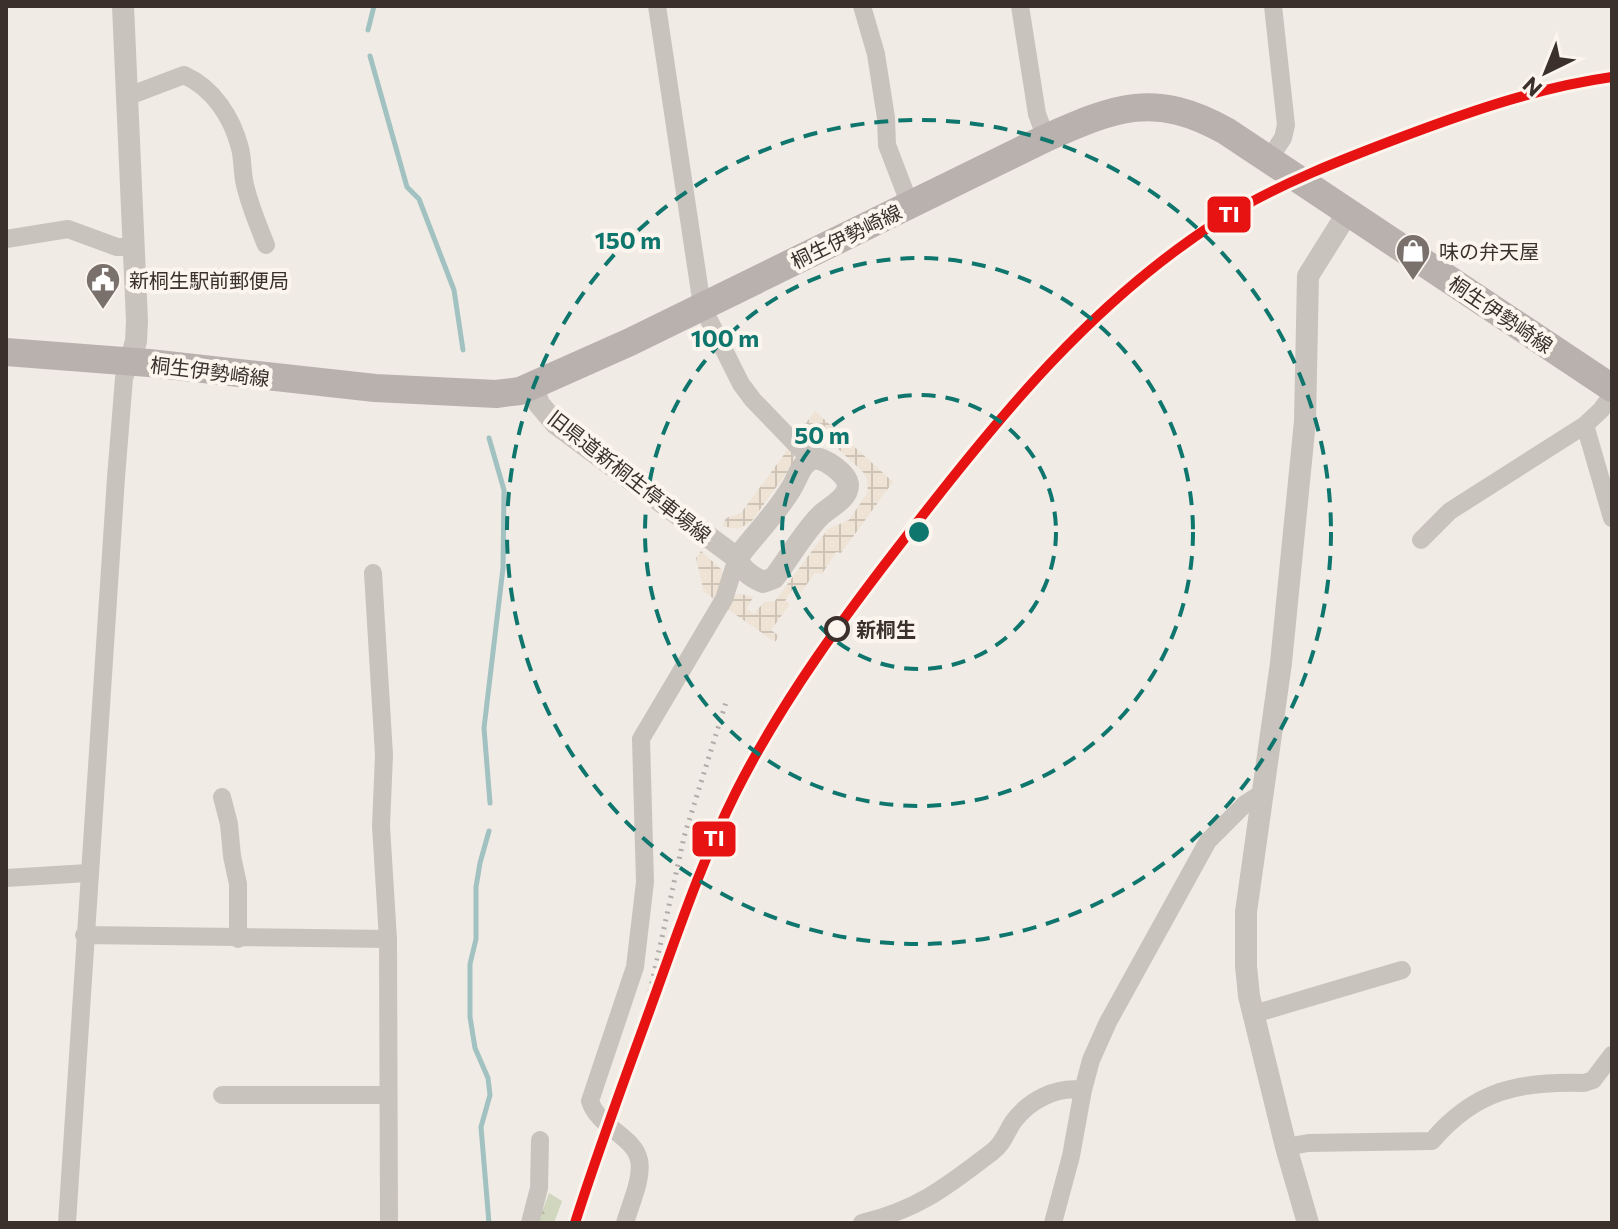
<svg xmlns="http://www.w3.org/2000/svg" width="1618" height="1229" font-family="Commissioner,'Noto Sans JP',sans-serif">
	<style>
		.forest { fill: url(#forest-firs) }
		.plaza { fill: url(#plaza-grid) }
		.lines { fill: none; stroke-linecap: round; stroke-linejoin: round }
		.stream { stroke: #a1c2c1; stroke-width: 5 }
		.minor { stroke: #c9c3be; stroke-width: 18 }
		.tertiary { stroke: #c9c3be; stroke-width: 22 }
		.primary { stroke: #b8b1ad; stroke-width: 28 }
		.rail { stroke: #b1aca8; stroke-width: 5; stroke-dasharray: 2 6; stroke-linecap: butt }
		.rail-1-casing { stroke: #fbf5ee; stroke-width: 16 }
		.rail-1 { stroke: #e71212; stroke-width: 10 }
		.ring { fill: none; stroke: #0f766e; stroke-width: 4; stroke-dasharray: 14 10 }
		.stop-dot { fill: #fbf5ee; stroke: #3b302b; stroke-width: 4 }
		.labels { text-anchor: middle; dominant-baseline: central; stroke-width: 8; stroke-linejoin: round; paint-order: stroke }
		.street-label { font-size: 20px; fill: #3b302b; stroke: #fbf5ee }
		.poi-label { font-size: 20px; fill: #3b302b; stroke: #fbf5ee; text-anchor: start }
		.stop-label { font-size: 20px; font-weight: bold; fill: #3b302b; stroke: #fbf5ee; text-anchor: start }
		.centre { fill: #0f766e; stroke: #fbf5ee; stroke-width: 4 }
		.ring-label { font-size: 24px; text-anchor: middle; font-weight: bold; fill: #0f766e; stroke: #fbf5ee; stroke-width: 8; stroke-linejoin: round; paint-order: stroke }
		.line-badge { stroke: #fbf5ee; stroke-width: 3 }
		.badge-label { font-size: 22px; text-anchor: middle; font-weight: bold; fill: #fff }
	</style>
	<defs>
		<pattern id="forest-firs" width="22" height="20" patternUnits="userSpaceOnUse" patternTransform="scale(2)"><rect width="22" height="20" fill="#d1d6bf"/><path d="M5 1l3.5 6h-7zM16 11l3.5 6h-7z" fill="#b4b8a4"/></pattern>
		<pattern id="plaza-grid" width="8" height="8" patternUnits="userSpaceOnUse" patternTransform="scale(2)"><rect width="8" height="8" fill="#eee3d5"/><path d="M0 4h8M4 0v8" fill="none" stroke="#cdc3b7"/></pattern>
	</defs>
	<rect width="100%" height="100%" fill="#f0ebe5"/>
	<!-- forest -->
	<path class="forest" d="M 549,1193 L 562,1201 L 554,1223 L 538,1223 Z"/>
	<!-- plaza -->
	<path class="plaza" d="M 815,411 L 893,482 L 841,553 L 836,552 L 822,574 L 815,573 L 801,592 L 794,587 L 785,601 L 790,604 L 771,630 L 779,636 L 775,642 L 726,608 L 733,595 L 741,594 L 753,597 L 747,609 L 754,614 L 764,602 L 775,601 L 828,529 L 849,520 L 868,492 L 867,479 L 863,472 L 835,446 L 826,442 L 805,441 L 797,435 Z
		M 791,445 L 795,461 L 751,522 L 738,529 L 722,526 L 726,518 L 741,513 Z
		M 701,551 L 722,570 L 724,578 L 717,601 L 704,592 L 696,558 Z"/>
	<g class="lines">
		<!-- stream -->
		<path class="stream" d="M 368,30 L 374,6
			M 370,56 L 407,187 L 419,199 L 454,290 L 463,350
			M 489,438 L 504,490 L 503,568 L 484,728 L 490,803
			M 489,831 L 480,863 L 476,887 L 476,939 L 470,964 L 470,1017 L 475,1048 L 488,1078 L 490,1095 L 481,1127 L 489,1223"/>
		<!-- minor -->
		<path class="minor" d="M 657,6 L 702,306 L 741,384 L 753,400 L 810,459
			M 862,6 L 876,54 L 886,118 L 887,145 L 910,205
			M 1020,6 L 1037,114 L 1046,138
			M 126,97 L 184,75 C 213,88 232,117 240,148 C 243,160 242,173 245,185 C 250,206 258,225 266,245
			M 1269,159 L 1283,138 L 1286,125 L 1273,6
			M 6,239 L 68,229 L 117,247 L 133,247
			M 1585,425 L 1612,518
			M 1421,540 L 1450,511 L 1585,425 L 1601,410 L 1612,395
			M 373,573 L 384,755 L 381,826 L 388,939 L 389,1223
			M 222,797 L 229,824 L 232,856 L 238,884 L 238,939
			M 6,878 L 88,873
			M 84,935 L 388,939
			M 1254,1014 L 1402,970
			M 222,1095 L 388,1095
			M 1286,1147 L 1308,1143 L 1432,1141 C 1475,1090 1519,1081 1584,1083 L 1593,1080 L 1612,1055
			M 67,1223 L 116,478 L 124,378 L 130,362
			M 530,1223 L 539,1188 L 540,1140
			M 625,1223 C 630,1205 643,1178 639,1160 C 635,1137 598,1127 590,1101 L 635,967 L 645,882 L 641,739 L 724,599 L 737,558
			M 862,1223 C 919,1209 946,1187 992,1152 C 1003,1144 1006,1133 1013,1122 C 1029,1100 1057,1086 1083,1090
			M 1053,1223 L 1071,1156 L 1083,1090 L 1091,1060 L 1108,1022 L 1208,841 L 1245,804 L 1262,793"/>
		<!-- tertiary -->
		<path class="tertiary" d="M 123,6 L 137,321 L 136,341 L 130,362
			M 533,387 L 539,404 L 556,424 L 737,558
			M 815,458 C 825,459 847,473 848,485 C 848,500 828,507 819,517 C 802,535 789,558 774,578 L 763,582 C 750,576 743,571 737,558 C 755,534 777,513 792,487 C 799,475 801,462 815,458 Z
			M 1308,1223 L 1286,1147 L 1249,996 L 1246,966 L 1246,912 L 1281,663 L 1305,421 L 1308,276 L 1348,212"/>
		<!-- primary -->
		<path class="primary" d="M 6,352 L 149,363 L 375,388 L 496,394 L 520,391 L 630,342 L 1046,138 C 1116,107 1154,91 1226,131 L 1612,388"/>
		<!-- rail -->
		<path class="rail" d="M 631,1061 L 644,1019 L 684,837 L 727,699"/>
		<defs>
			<path id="rail-1" d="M 575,1223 C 599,1147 627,1073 654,998 C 679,929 703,858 736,792 C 783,699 845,615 909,533 C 999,416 1094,300 1220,220 C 1278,184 1343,159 1407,135 C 1474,110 1541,87 1612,77"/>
		</defs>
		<!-- rail-1 casing -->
		<use href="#rail-1" class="rail-1-casing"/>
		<!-- rail-1 -->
		<use href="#rail-1" class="rail-1"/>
	</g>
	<!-- distance rings -->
	<g class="ring">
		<circle cx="919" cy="532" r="137"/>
		<circle cx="919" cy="532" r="274"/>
		<circle cx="919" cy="532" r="412"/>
	</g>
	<!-- icons -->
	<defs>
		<symbol id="shop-pin" viewBox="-11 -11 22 30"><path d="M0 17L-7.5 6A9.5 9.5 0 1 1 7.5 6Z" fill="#7a716c" stroke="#fbf5ee"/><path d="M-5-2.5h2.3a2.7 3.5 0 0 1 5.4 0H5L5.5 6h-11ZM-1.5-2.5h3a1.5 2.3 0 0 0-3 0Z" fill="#fff"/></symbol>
		<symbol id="civic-pin" viewBox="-11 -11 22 30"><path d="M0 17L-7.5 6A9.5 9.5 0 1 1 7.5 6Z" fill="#7a716c" stroke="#fbf5ee"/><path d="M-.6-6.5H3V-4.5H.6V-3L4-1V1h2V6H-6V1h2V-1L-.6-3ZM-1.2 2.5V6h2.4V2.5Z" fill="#fff"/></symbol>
	</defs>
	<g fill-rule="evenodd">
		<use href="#shop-pin" x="1393" y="231" width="40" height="54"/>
		<use href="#civic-pin" x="83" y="260" width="40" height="54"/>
	</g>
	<!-- markers -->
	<circle class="stop-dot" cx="837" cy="629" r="11"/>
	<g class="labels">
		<!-- street labels -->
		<g class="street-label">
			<text transform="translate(846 236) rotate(-26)">桐生伊勢崎線</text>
			<text transform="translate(1501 314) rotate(34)">桐生伊勢崎線</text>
			<text transform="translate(210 371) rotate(7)">桐生伊勢崎線</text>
			<text transform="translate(630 476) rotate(38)">旧県道新桐生停車場線</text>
		</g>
		<!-- poi labels -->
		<g class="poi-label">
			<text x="1439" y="251">味の弁天屋</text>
			<text x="129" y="280">新桐生駅前郵便局</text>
		</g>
		<!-- stop labels -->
		<g class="stop-label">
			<text x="856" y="629">新桐生</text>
		</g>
	</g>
	<circle cx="919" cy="532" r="12" class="centre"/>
	<g class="ring-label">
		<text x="628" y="249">150 m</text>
		<text x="725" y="347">100 m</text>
		<text x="822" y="444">50 m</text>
	</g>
	<g class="line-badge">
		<rect x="1206" y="195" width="46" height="39" rx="8" fill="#e71212"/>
		<rect x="691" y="820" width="46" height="38" rx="8" fill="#e71212"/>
	</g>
	<g class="badge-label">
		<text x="1229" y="222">TI</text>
		<text x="714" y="846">TI</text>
	</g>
	<!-- border -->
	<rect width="1618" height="1229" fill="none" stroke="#3b302b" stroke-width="16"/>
	<!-- north arrow -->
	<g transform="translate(1546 72) rotate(223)" stroke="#fbf5ee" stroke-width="6" paint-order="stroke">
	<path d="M0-6L14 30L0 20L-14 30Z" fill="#3b302b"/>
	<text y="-12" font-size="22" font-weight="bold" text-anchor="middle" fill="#3b302b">N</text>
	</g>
</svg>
